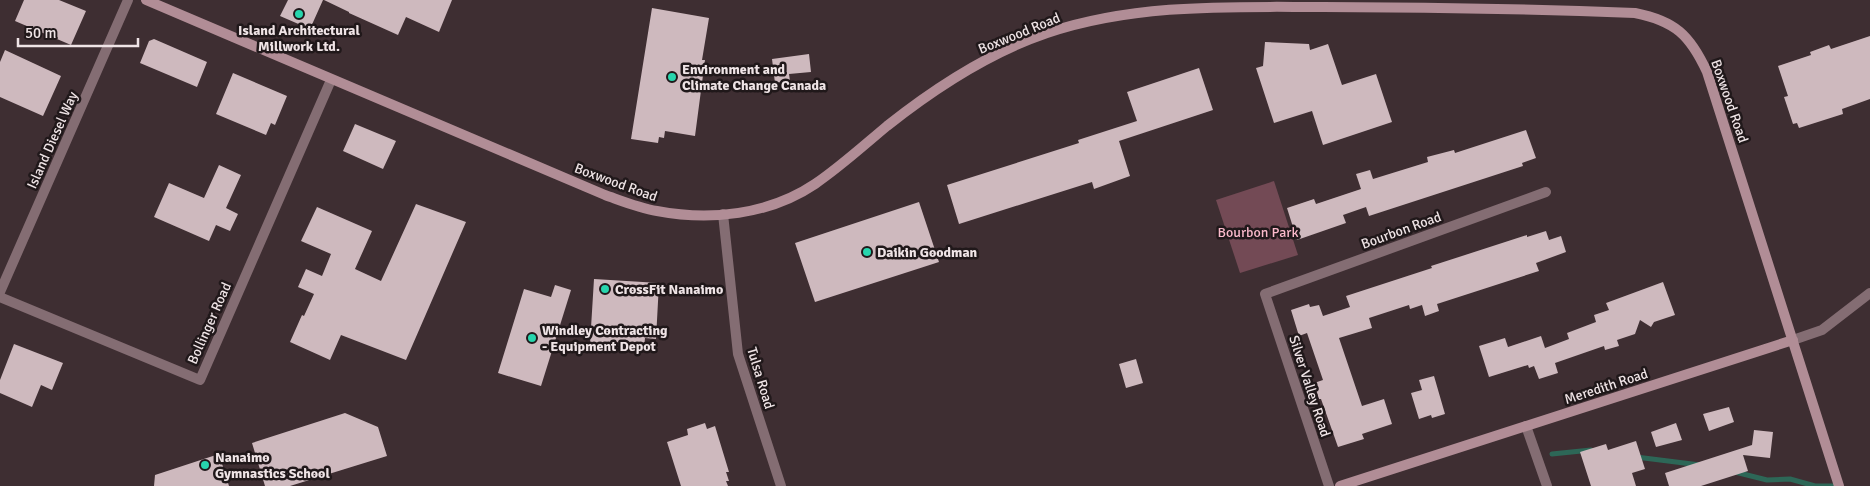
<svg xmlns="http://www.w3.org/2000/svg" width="1870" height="486" font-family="Signika,sans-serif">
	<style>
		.green { fill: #734a55 }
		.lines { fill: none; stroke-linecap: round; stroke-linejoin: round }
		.stream { stroke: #2d6757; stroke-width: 5 }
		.building { fill: #ceb9be }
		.street { stroke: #846d73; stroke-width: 10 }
		.secondary { stroke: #b18d96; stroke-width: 10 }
		.poi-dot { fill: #27d5ad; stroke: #20181a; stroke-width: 2 }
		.labels { text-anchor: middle; stroke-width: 5; stroke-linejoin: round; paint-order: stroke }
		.poi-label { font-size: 14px; font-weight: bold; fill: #efe4e6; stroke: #20181a; text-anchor: start }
		.street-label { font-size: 14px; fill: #efe4e6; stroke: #20181a }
		.park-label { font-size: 14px; fill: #fbbacb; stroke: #20181a }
	</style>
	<rect width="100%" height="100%" fill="#3e2e32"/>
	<path class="green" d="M1274,181l24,74 -58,18 -24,-73z"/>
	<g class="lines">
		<path class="stream" d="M1552,454l39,-4
			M1636,457l64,8
			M1735,472l32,8 23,-1 25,7h23"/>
	</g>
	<path class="building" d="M24,0h35l27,11 -15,34 -56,-24z
		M288,0h35l-13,29 -30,-13z
		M324,0h128l-13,32 -33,-15 -8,18 -49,-22v-1z
		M652,8l57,10 -7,42h3l-10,76 -30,-5 -1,7 -5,-1 -1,6 -27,-4z
		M1870,36v63l-28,10 1,5 -44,14 -2,-5 -4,1 -9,-27 4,-1 -10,-30 33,-11 -1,-3 19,-7 2,4z
		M154,39l53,23 -10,25 -57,-24 9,-22z
		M1265,42l44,2 1,6 18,-6 14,41 34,-11 16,48 -69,23 -11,-34 -38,12 -18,-55 7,-2z
		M5,50l56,26 -18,40 -43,-19v-35z
		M809,54l2,18 -22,2 1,7 -15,2 -3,-24z
		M1199,68l14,42 -94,31 11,35 -36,13 -2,-7 -133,42 -12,-39 132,-42 -1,-3 59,-19 -10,-29z
		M233,73l54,23 -12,29 -4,-2 -5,12 -50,-21z
		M355,124l41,17 -13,28 -40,-18z
		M1526,130l10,28 -14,5 1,3 -154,50 -3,-9 -23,8 3,8 -49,17 -10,-32 27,-9 2,5 45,-15 -5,-15 14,-4 3,9 55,-17 -1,-5 27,-7 1,3z
		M219,165l22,10 -15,33 12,6 -8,17 -14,-6 -7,16 -55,-24 15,-34 35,15z
		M919,202l20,60 -124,40 -20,-59z
		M416,204l50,18 -60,138 -65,-25 -11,25 -40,-18 12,-27 2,1 10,-22 -16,-7 8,-18 16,7 9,-22 -30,-13 16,-34 55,24 -17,38 26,12z
		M1546,231l3,9 12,-4 5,16 -30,11 3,8 -102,33 2,7 -14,5 -3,-11 -12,4 -1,-4 -40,13 3,10 -33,10 23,68 22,-7 8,25 -30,10 2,5 -26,8 -17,-48h-2l-5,-16 9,-3 -16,-47 -8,3 -8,-26 18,-6 1,3 9,-2 4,11 27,-9 -4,-11 86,-28 -1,-2 96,-31v2z
		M594,279l65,4 -3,56 -11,-1 -1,10 -54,-4z
		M1663,282l12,33 -21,7 -3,5 -11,-7 -5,14 -18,6 2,6 -14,4 -1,-4 -49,17 3,10 -19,6 -5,-13 -5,2 -1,-3 -39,12 -10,-31 26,-8 3,9 33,-11 4,12 24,-9 -2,-6 29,-11 -2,-7 15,-5 -3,-7z
		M555,285l16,5 -30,96 -43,-13 26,-84 27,8z
		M14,344l49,19 -11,27 -11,-5 -9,22 -32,-14v-13z
		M1136,359l7,24 -17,5 -7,-24z
		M1434,376l11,38 -13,4 -1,-3 -12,4 -8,-26 11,-3 -3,-10z
		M1729,407l5,15 -25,9 -6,-17z
		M345,413l33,14 9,29 -97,30h-25l-13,-43z
		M705,423l2,6 8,-3 14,46h-3l3,9h-3l2,5h-47l-14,-44 21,-7 -1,-6z
		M1676,423l6,17 -26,7 -5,-15z
		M1754,430l19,2 -3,26 -27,-3 5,16 -47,15h-32l-4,-13 87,-28z
		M1636,441l9,28 -13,4 4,13h-45l-11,-34 26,-8 2,6z
		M219,454l10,32h-75l1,-11z"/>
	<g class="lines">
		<path class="street" d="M723,214l15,140 43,132
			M0,292l128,-292
			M0,297l200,83 131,-300
			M1793,340l29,-10 48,-37
			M1526,426l21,60
			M1329,486l-64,-192 281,-102"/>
		<path class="secondary" d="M146,0l459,195c17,6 34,13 52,16 53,10 112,4 158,-27 25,-17 48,-38 72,-58 48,-38 101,-73 160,-93 89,-30 184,-26 276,-26 104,0 208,2 312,6 40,8 55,22 72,59l132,414
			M1340,486l453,-146"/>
	</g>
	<g class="poi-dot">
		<circle cx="299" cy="14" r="5"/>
		<circle cx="672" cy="77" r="5"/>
		<circle cx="867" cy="252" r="5"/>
		<circle cx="605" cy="289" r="5"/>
		<circle cx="532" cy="338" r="5"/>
		<circle cx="205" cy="465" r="5"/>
	</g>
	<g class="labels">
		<g class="poi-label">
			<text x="299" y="35" text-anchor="middle">Island Architectural<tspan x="299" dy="16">Millwork Ltd.</tspan></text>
			<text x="682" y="74">Environment and<tspan x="682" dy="16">Climate Change Canada</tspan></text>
			<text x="877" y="257">Daikin Goodman</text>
			<text x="615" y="294">CrossFit Nanaimo</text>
			<text x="542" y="335">Windley Contracting<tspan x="542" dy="16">- Equipment Depot</tspan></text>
			<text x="215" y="462">Nanaimo<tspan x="215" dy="16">Gymnastics School</tspan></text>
		</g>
		<g class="street-label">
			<text transform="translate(1019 33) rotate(-22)" y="5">Boxwood Road</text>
			<text transform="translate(1730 101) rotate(71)" y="5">Boxwood Road</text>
			<text transform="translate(52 140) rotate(-66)" y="5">Island Diesel Way</text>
			<text transform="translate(616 182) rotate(20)" y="5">Boxwood Road</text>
			<text transform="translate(1401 230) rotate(-20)" y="5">Bourbon Road</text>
			<text transform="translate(209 323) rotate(-66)" y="5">Bollinger Road</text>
			<text transform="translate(761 378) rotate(73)" y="5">Tulsa Road</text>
			<text transform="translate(1310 386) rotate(72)" y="5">Silver Valley Road</text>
			<text transform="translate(1606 386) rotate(-18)" y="5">Meredith Road</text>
		</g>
		<g class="park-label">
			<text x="1258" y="237">Bourbon Park</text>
		</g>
	</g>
	<path d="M18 38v8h120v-8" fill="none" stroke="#efe4e6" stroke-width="2.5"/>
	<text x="25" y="38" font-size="15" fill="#efe4e6" stroke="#20181a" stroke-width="4" paint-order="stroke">50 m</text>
</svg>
